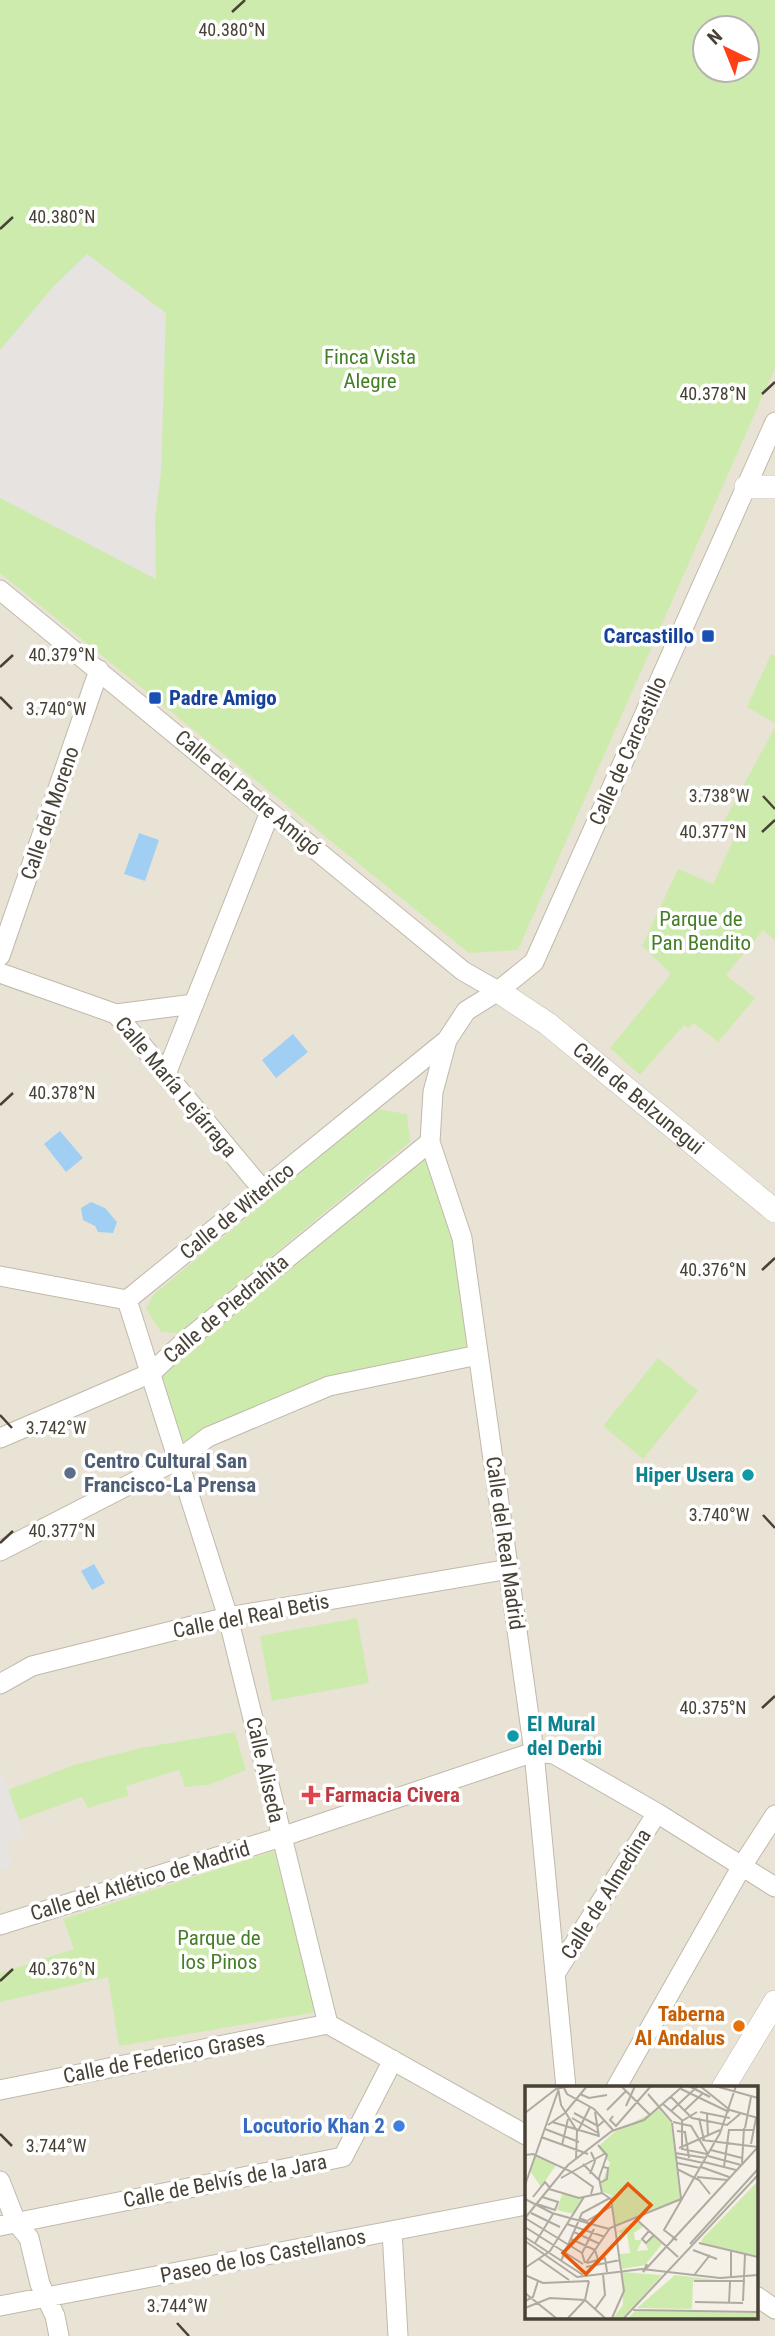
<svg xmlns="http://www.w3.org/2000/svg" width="775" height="2336" font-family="'Roboto Condensed',sans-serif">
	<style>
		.residential { fill: #e9e3d5; fill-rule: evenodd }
		.green { fill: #ceebae; fill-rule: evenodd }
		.parking { fill: #e6e3e0 }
		.water { fill: #a1cff4 }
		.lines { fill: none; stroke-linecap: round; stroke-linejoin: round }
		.minor-casing { stroke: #c1b9aa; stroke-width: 21 }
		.tertiary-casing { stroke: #c1b9aa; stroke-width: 24 }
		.minor { stroke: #fff; stroke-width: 19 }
		.tertiary { stroke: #fff; stroke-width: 23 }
		.ticks { fill: none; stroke: #484236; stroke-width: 2.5 }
		.transit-dot { fill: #1a4fb4; stroke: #fff; stroke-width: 2.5 }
		.service-dot { fill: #5c6f8a; stroke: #fff; stroke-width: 2.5 }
		.culture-dot { fill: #0f9aa8; stroke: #fff; stroke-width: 2.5 }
		.health-dot { fill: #e0444e; stroke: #fff; stroke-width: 2.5 }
		.food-dot { fill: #e8710a; stroke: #fff; stroke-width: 2.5 }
		.shop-dot { fill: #3f7fe0; stroke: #fff; stroke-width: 2.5 }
		.labels { text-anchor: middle; stroke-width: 7; stroke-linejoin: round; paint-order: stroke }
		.park-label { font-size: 21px; fill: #447e26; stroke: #fff }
		.transit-label { font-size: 21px; font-weight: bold; fill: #164399; stroke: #fff; text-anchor: end }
		.street-label { font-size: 21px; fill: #484236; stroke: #fff }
		.service-label { font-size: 21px; font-weight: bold; fill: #4e5e75; stroke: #fff; text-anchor: start }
		.culture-label { font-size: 21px; font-weight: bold; fill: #0d838f; stroke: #fff; text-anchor: end }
		.health-label { font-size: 21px; font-weight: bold; fill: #be3a42; stroke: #fff; text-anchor: start }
		.food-label { font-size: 21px; font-weight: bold; fill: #c56008; stroke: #fff; text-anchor: end }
		.shop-label { font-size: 21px; font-weight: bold; fill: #366cbe; stroke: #fff; text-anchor: end }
		.inset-road { fill: none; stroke: #b0aba1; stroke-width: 2 }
		.view { fill: #e8590c; fill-opacity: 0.15; stroke: #e8590c; stroke-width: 3.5 }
		.inset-edge { fill: none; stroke: #484236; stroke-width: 3.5 }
		.ticks-label { font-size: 18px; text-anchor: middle; fill: #484236; stroke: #fff; stroke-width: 7; stroke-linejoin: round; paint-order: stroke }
	</style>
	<rect width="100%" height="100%" fill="#f5f1e8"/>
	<path class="residential" d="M0,0h775v2336h-775zM705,28h42v42h-42zM526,2088h230v229h-230z"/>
	<path class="green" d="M0,0h775v368l-257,582 -49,3 -469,-380zM705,28h42v42h-42z
		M771,654l4,2v67l-28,-16z
		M775,727v213l-12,-10 -37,45 29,23 -37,44 -24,-19 -5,5 -5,-3 -44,50 -30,-27 61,-74 -29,-28 36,-77 35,15 24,-52 -15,-7z
		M377,1109l30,5 3,28 -232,191 -17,-1 -15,-23 7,-14z
		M430,1142l32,96 16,117 -151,28 -148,73 -28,-83z
		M658,1358l40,33 -55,68 -40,-33z
		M357,1618l12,65 -97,18 -12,-65z
		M235,1732l11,38 -37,15 -24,2 -6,-17 -53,16 2,10 -40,12 -6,-11 -63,23 -11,-30 69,-26 64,-16z
		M274,1851l42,161 -197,34 -11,-69 -108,25v-29l74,-24 -11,-30z"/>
	<path class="parking" d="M87,254l79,59 -5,159 -6,47 1,60 -156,-81v-148l53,-63z
		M0,1767l25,70 -18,7 6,22 -13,4z"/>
	<path class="water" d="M139,833l20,7 -14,41 -21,-7z
		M293,1034l15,18 -32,26 -14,-18z
		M60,1131l23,27 -17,14 -22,-28z
		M91,1202l14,6 12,14 -4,11 -15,-1 -3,-6 -12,-6 -2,-12z
		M94,1564l11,19 -13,7 -11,-19z"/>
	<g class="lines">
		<g class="minor-casing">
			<path id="minor" d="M0,590l463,381 35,20
				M0,956l99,-286
				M0,973l116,41 146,175
				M116,1014l78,-10
				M166,1074l104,-262
				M0,1276l127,24 320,-260
				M127,1300l101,317 100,407 198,111
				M0,1438l151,-65 33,-31 246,-200
				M0,1551l179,-92 29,-22 121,-51 149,-31
				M0,1684l32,-18 196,-49 281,-48
				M0,1925l281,-88 253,-85 20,2 103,59 118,74
				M555,1974l102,-161
				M566,2088l-32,-336 -72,-514 -32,-96 3,-50 14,-52 19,-29 32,-20 36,-29 241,-540
				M616,2088l126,-222 33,-51
				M0,2090l328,-66
				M0,2181l16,41 13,16 11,46 15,32 4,20
				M0,2226l343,-69 50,-97
				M392,2231l6,105
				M756,2296l19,13
				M0,2306l526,-101"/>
		</g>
		<g class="tertiary-casing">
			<g id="tertiary">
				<path d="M746,487h29"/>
				<path id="s1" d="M498,991l50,33 227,187"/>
				<path d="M723,2088l52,-86"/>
			</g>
		</g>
		<use href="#minor" class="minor"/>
		<use href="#tertiary" class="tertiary"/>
	</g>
	<path class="ticks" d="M232,12l13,-12M0,229l13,-12M762,394l13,-12M0,667l13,-12M0,697l12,12M763,796l12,13M762,832l13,-12M0,1105l13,-12M762,1270l13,-12M0,1415l12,13M763,1515l12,13M0,1543l13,-12M762,1708l13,-12M0,1981l13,-12M0,2134l12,12M177,2323l12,13"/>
	<g class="transit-dot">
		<rect x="701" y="629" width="14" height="14" rx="3.5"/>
		<rect x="148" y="691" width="14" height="14" rx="3.5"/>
	</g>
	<circle class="service-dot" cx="70" cy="1473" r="7"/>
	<g class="culture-dot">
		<circle cx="748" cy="1475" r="7"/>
		<circle cx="513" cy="1736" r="7"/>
	</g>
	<path class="health-dot" d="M307.5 1784.5h7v7h7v7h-7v7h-7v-7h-7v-7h7z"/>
	<circle class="food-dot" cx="739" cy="2026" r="7"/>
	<circle class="shop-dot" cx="399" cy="2126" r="7"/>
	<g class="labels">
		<g class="park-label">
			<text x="370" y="364">Finca Vista<tspan x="370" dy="24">Alegre</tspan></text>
			<text x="701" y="926">Parque de<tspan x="701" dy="24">Pan Bendito</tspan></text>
			<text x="219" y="1945">Parque de<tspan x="219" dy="24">los Pinos</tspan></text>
		</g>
		<g class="transit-label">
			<text x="694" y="643">Carcastillo</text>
			<text x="169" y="705" text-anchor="start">Padre Amigo</text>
		</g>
		<g class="street-label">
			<text transform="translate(628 751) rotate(-66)" y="7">Calle de Carcastillo</text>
			<text transform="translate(248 793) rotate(40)" y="7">Calle del Padre Amigó</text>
			<text transform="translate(50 813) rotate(-71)" y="7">Calle del Moreno</text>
			<text transform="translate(176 1087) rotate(50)" y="7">Calle María Lejárraga</text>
			<text dy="7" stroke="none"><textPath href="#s1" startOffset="177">Calle de Belzunegui</textPath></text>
			<text transform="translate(237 1211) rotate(-39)" y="7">Calle de Witerico</text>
			<text transform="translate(226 1309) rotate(-40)" y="7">Calle de Piedrahíta</text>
			<text transform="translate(505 1543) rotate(82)" y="7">Calle del Real Madrid</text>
			<text transform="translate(251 1616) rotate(-11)" y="7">Calle del Real Betis</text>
			<text transform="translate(265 1770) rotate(77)" y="7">Calle Aliseda</text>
			<text transform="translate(140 1881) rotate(-17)" y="7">Calle del Atlético de Madrid</text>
			<text transform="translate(606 1894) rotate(-58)" y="7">Calle de Almedina</text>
			<text transform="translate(164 2057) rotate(-11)" y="7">Calle de Federico Grases</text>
			<text transform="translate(225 2181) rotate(-11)" y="7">Calle de Belvís de la Jara</text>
			<text transform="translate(263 2256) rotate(-11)" y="7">Paseo de los Castellanos</text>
		</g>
		<g class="service-label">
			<text x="84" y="1468">Centro Cultural San<tspan x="84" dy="24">Francisco-La Prensa</tspan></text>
		</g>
		<g class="culture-label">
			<text x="734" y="1482">Hiper Usera</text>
			<text x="527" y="1731" text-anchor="start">El Mural<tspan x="527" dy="24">del Derbi</tspan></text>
		</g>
		<g class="health-label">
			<text x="325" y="1802">Farmacia Civera</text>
		</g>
		<g class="food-label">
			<text x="725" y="2021">Taberna<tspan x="725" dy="24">Al Andalus</tspan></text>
		</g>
		<g class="shop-label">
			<text x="385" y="2133">Locutorio Khan 2</text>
		</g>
	</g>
	<g transform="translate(525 2086)">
		<rect width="233" height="233" fill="#f5f1e8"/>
		<path d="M134,23l12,14 9,76 -65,26 -4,-30 -8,-3 -2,-8 9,-21 -12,-16 15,-14zM9,70l22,9 -15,22 -11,-16zM233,95v75l-57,-13 1,-4zM37,108l21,4 -9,16 -17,-4zM111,135l8,5 -10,7 1,7h7l-5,11 11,-1 -2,-6 8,-8 8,8 -17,21 -23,4 -2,-15 10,-1 -2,-13 -1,-6 -10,-2zM97,186l40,3 -39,43h-10l10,-13zM150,189l43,5 -25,1 -1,28 -55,-1zM110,225l123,2v5h-130z" fill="#ceebae"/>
		<path class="inset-road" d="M38,0l4,8 27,15 19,21M96,0l29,29M164,0l21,11M175,0l30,24 28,8M190,0l43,12M62,1l35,-1M33,2l3,17 16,26 -1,28M156,3l48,23M55,8l9,4 18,-3M123,8l24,28M146,11l21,21 35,7 13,-11M138,18l20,17M101,20l9,-20M82,24l19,-19M146,25l27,-25M159,25l18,-17M70,26l4,25M172,26l-15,9v28l25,5M175,26l30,6M0,27l31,-24 13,-3M49,27l24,13 7,-6M182,28l1,22M88,30l-3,4 6,6 35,-40M47,32l26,15M174,32l5,22M27,36l47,14M148,36l18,4 17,28M23,39l17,-12 22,-27M220,42l6,-31M20,43l34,13M203,44h26M53,45l12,-24M152,45l8,1 4,26M16,51l47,17M177,54l56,7M226,58l5,-26M37,59l6,-26M73,59l9,10 -8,23 3,15M154,62l41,-18M186,64l31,8M150,67l31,5M0,69l8,-1 39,18 21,15 -2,7M183,70l33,9M151,71l27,6M179,76l32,8M152,77l23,5M217,77l2,-35M58,78l16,16M176,81l28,10M199,81l5,-37M152,83l22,11 11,14M65,88l5,-13 -4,-9M172,91l30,3M36,92l45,-25M75,97l7,-4 1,-11 -5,-1M0,99l33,-94M24,103l30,9 23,-5M77,107l9,6 13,92 -12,27M8,111l12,-15 5,6M0,113l27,14 57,16M12,118l18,6 3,-8 -16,-5M6,127l29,14M0,132l57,35M0,132l43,-53 44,-34 32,-11 39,-34M54,132l8,3 25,-15M111,133l42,38M42,138l38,13M0,141l58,37M124,145l-7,8 4,4 8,-8M49,146l26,12M0,151l58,38M147,152l5,2 -13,-10 56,-97 16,-47M46,153l24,11 4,13M0,155l52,36 65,-8 78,9 38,-3M10,157l18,-29M174,157l59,14M165,158l68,-75M168,164l24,9M14,173l30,21M36,175l21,-48 28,-15M60,177l-3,-10 12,-24M61,177l24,-35 71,-29 -9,-76M62,177l18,-5 2,14M122,178l-4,8 115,-125M61,181l34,-7M0,182l25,-17 34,-54M170,188l15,-19M0,189l18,8 46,-2M206,191v-26M169,195h51M0,207l31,25M60,214l20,18M0,215l8,-4 5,-16M218,215l2,-47M170,216l48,1M204,217l1,-21M0,222l25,-10 35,2M70,223l10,-14 -2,-21M108,224l125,2M43,232l17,-18 4,-19M99,232l134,-143"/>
		<path class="view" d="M103,98l23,21 -65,69 -23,-21z"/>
		<rect width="233" height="233" class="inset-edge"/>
	</g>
	<g class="ticks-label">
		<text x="232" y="36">40.380°N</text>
		<text x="62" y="223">40.380°N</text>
		<text x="713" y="400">40.378°N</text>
		<text x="62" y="661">40.379°N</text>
		<text x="56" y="715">3.740°W</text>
		<text x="719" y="802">3.738°W</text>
		<text x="713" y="838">40.377°N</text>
		<text x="62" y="1099">40.378°N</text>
		<text x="713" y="1276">40.376°N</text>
		<text x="56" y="1434">3.742°W</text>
		<text x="719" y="1521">3.740°W</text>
		<text x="62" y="1537">40.377°N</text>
		<text x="713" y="1714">40.375°N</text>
		<text x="62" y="1975">40.376°N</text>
		<text x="56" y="2152">3.744°W</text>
		<text x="177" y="2312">3.744°W</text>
	</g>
	<g transform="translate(726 49) rotate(317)"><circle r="33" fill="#ffffff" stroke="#b6b3af" stroke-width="2"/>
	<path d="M0-5L12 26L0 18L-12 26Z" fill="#ff4014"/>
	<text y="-10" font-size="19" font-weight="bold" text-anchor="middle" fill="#484236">N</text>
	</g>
</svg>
